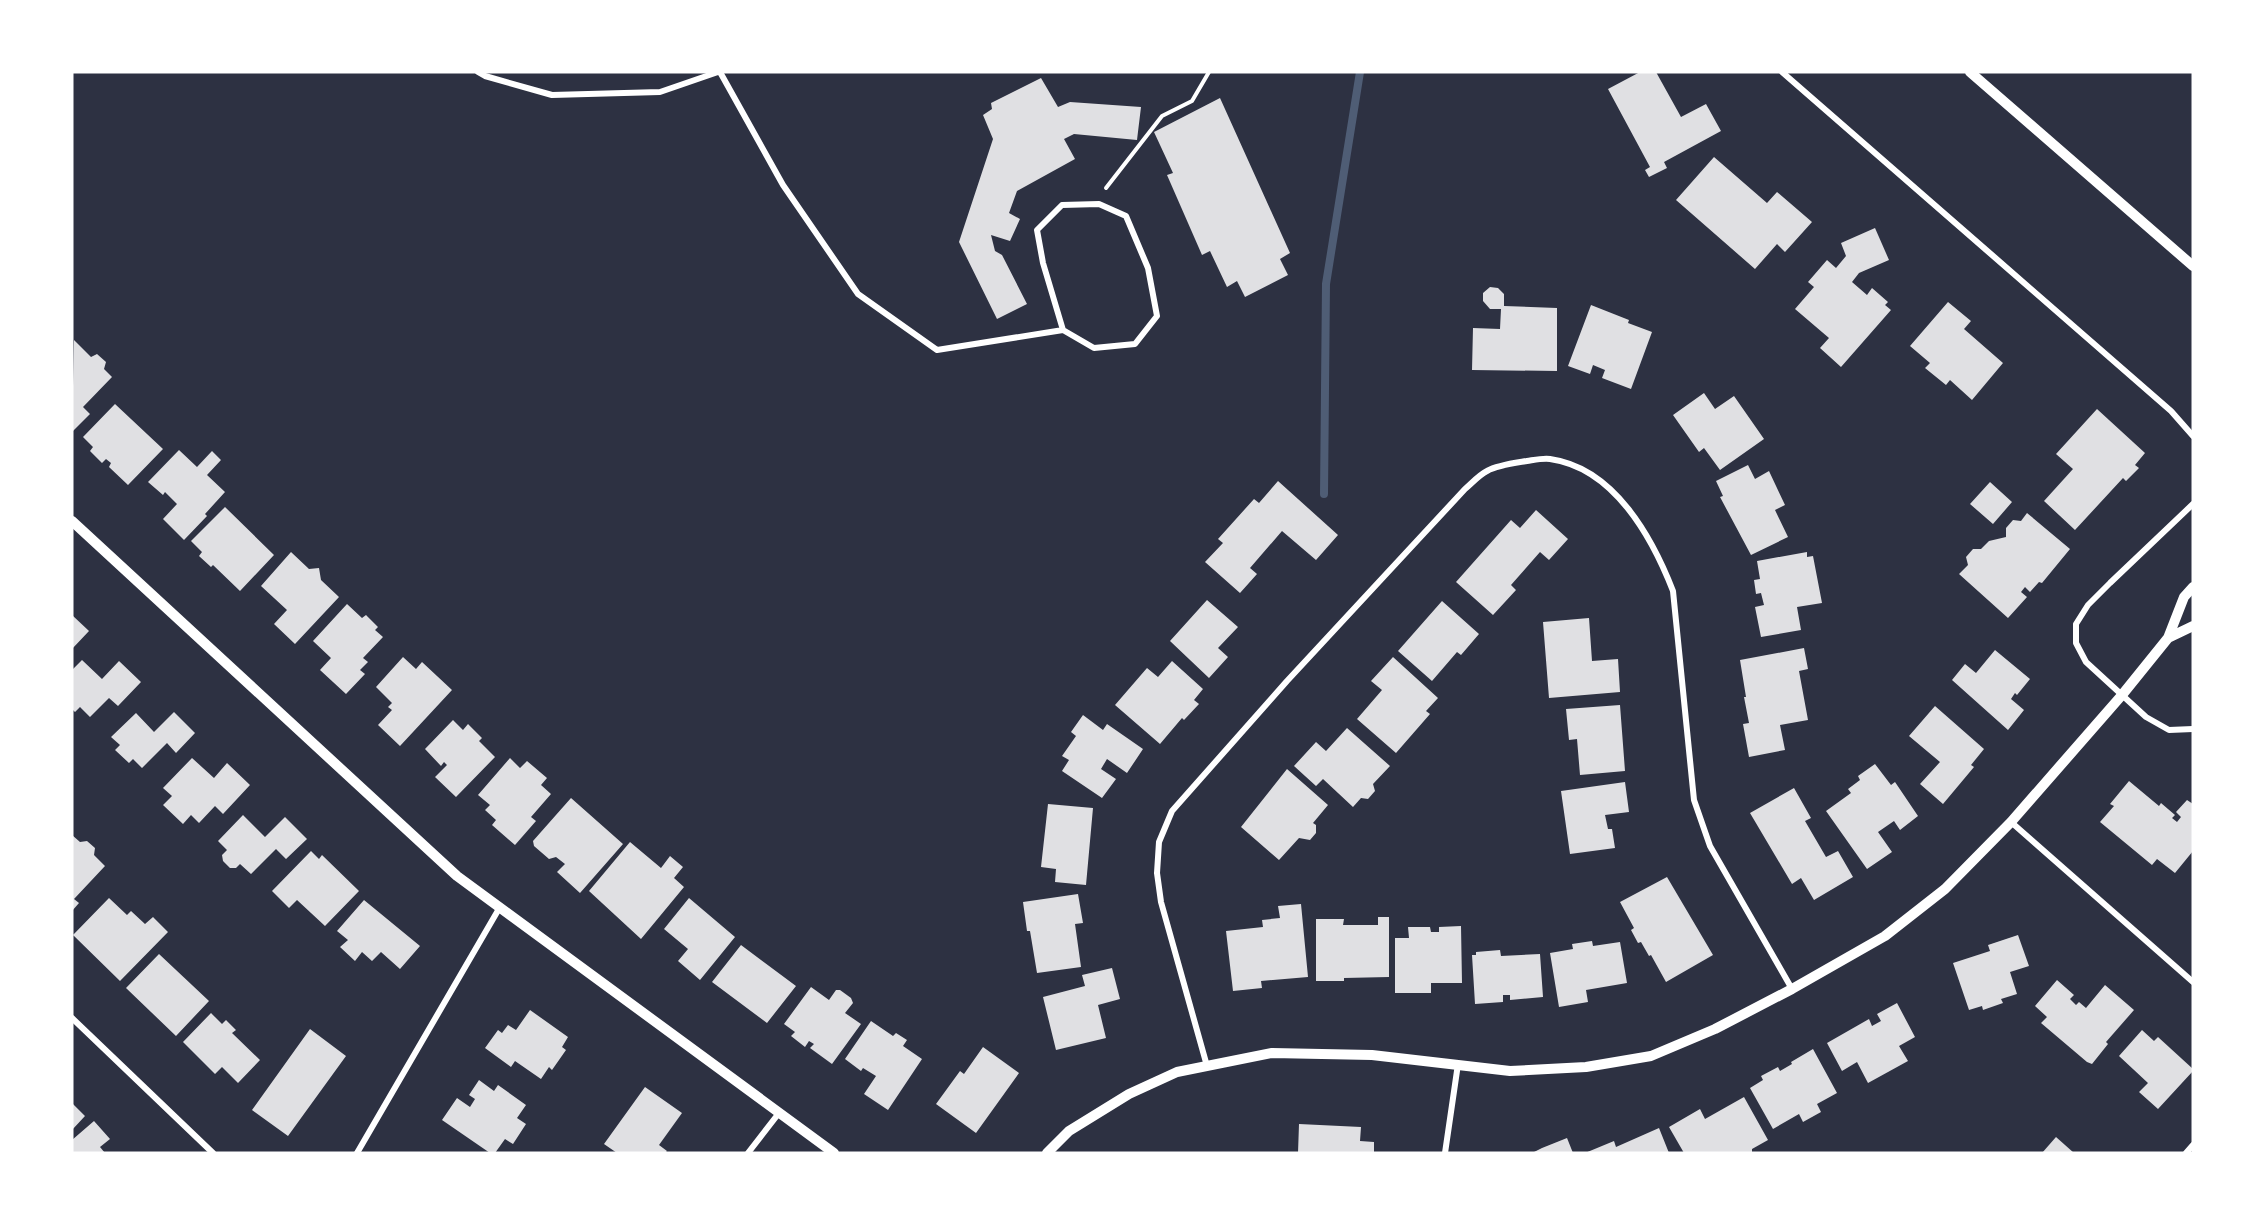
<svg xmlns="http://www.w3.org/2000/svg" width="2265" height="1225" font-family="'Open Sans',sans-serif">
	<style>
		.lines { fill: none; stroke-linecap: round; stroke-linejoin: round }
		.stream { stroke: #4f5d75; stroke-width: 8 }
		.building { fill: #e0e0e3 }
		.path { stroke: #fff; stroke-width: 4 }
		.minor { stroke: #fff; stroke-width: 6 }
		.tertiary { stroke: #fff; stroke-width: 10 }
	</style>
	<rect width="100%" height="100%" fill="#2d3142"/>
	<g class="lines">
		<path class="stream" d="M1324,494l2,-210 34,-212"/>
	</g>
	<path class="building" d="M1640,72h16l25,45 25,-13 15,27 -57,31 3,6 -18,9 -4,-7 5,-3 -42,-78z
		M1041,78l17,29 12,-5 71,5 -4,33 -63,-6 -10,5 11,20 -58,32 -8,22 11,6 -10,22 -19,-6 4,16 7,4 25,49 -30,15 -38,-77 34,-103 -10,-24 9,-6 -1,-6z
		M1220,98l70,155 -10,6 8,16 -43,22 -8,-16 -10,6 -17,-36 -8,4 -35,-80 6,-2 -19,-41z
		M1714,157l53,46 10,-11 35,30 -27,30 -8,-8 -22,25 -79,-69z
		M1875,228l14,32 -30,13 -7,9 15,13 5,-7 16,14 -3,3 6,5 -50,57 -21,-19 9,-10 -34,-29 19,-22 -6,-5 19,-22 9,8 10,-12 -5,-13z
		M1490,287l8,1 6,6v12l53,2v63l-85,-1 1,-42 27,1 1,-20h-11l-7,-8v-8z
		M1948,302l23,19 -7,8 39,34 -31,37 -22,-20 -4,5 -21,-17 5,-5 -20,-17z
		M1591,305l38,15 -1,3 24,9 -21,57 -29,-11 3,-8 -12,-5 -3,9 -22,-8z
		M74,340l17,17 6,-3 9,8 -2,7 8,8 -29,30 7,7 -18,18z
		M1704,393l11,16 19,-13 30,43 -44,31 -16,-22 -5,4 -26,-37z
		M115,404l48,45 -35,36 -19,-18 2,-4 -5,-4 -4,4 -12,-12 3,-4 -10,-10z
		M2097,409l48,44 -10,12 4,3 -13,13 -3,-3 -48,52 -31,-29 29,-32 -17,-15z
		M179,450l18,17 15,-16 9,9 -14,15 18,17 -20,22 2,2 -23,24 -21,-21 14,-15 -12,-12 -2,3 -15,-13z
		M1748,465l7,14 14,-8 16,34 -10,5 13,27 -37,18 -31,-58 3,-1 -7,-15z
		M1278,481l60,54 -22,25 -34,-29 -32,37 7,6 -17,19 -35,-31 18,-19 -5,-4 36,-40 5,4z
		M1990,482l22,20 -19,22 -23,-20z
		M225,507l49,48 -34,36 -27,-26 -2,2 -12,-11 3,-4 -11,-11z
		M1536,510l32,29 -19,21 -9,-8 -29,33 5,5 -23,25 -37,-33 55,-62 9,8z
		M2027,513l43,36 -28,34 -3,-1 -9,10 -5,-5 -4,5 6,5 -19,21 -49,-44 9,-9 -2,-8 7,-8h8l8,-8 17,-4v-9l7,-8 8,1z
		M291,552l18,17 10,-1 2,12 18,17 -44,47 -21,-20 13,-14 -26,-24z
		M1807,552v5l6,-1 9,47 -25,4 4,23 -40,7 -6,-30 9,-2 -3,-12 -5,1 -2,-14 6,-1 -3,-18z
		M1207,600l31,27 -20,21 10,9 -19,21 -39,-37z
		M1442,601l37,33 -18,21 -4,-3 -25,29 -34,-30z
		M347,604l15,14 4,-3 12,12 -3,3 8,7 -20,21 5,4 -8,8 5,4 -19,20 -26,-24 11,-12 -18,-17z
		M72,615l17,16 -17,18z
		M1589,618l3,43 26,-2 2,33 -71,6 -6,-76z
		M1804,648l4,21 -9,2 9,49 -28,5 5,25 -36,7 -6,-33 6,-1 -5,-26h2l-6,-37z
		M1995,650l35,29 -13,16 -2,-2 -4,6 13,11 -16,20 -56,-50 13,-16 11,9z
		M403,657l13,12 6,-7 30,28 -52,56 -22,-21 14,-15 -4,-3 4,-4 -16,-16z
		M1393,657l45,41 -12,13 4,3 -34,39 -39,-34 25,-29 -11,-9z
		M82,660l20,19 17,-18 22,21 -23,24 -9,-8 -19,19 -10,-10 -5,5 -3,-3v-39z
		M1172,661l31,28 -9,11 5,4 -15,16 -2,-2 -22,26 -45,-39 32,-37 11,9z
		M1620,705l5,66 -45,4 -3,-36 -8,1 -3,-31z
		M1935,706l49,43 -13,16 3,2 -31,37 -23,-20 20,-22 -31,-26z
		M174,712l21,21 -19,20 -9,-10 -25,25 -9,-9 -4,4 -14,-13 5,-5 -9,-8 25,-24 18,19z
		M1083,715l20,15 4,-6 36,25 -16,24 -20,-14 -6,10 15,10 -14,19 -40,-27 7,-11 -7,-4 14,-20 -5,-4z
		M453,720l10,10 5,-6 14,14 -3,3 16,16 -39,40 -21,-20 12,-12 -3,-3 -3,4 -16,-17z
		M1347,728l43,38 -17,18 2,7 -7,8 -7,-1 -8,9 -30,-28 -7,7 -22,-20 22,-24 10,9z
		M192,758l22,20 13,-15 23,22 -27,29 -8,-8 -16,17 -8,-8 -8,9 -20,-19 9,-9 -9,-8z
		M510,758l10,10 7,-7 20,17 -6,7 10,9 -20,23 5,4 -21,24 -23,-20 4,-5 -11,-10 5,-5 -12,-10z
		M1875,764l16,21 4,-3 23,34 -18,14 -6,-9 -16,11 14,20 -25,17 -41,-58 25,-18 -3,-4 12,-9 -2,-4z
		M1287,769l41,36 -15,18 3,2v8l-6,7 -11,-2 -20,22 -38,-33z
		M2129,781l30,25 2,-3 14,12 -3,3 5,4 4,-5 -5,-5 11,-12 6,4v47l-18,22 -18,-14 -5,6 -52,-43 14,-16 -4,-2z
		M1625,782l4,30 -24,3 3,14h4l3,19 -45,6 -9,-63z
		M1794,788l17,30 -6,3 21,36 12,-6 15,26 -39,23 -13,-22 -9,6 -42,-71z
		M571,798l52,46 -43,49 -23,-21 8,-8 -9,-7 -7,2 -15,-13 -1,-5z
		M1048,804l45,4 -7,77 -31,-3 1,-13 -15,-2z
		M243,815l22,22 20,-20 22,22 -21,20 -10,-10 -25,25 -11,-10 -4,4h-6l-7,-7 -1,-6 5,-5 -9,-9z
		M72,835l8,7 7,-1 8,7 -1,7 11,11 -31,33 5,4 -7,8z
		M630,842l31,26 9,-12 13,11 -9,11 10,9 -43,52 -52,-48z
		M311,851l8,8 3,-4 37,36 -34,35 -28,-26 -8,8 -17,-17z
		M1667,877l46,78 -47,27 -15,-27 -2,1 -8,-14 -3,1 -7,-13 3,-2 -14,-26z
		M1078,894l5,29 -8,1 6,43 -44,6 -7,-42h-3l-4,-29z
		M109,898l18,17 4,-4 14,13 8,-7 15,15 -48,49 -47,-46z
		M689,898l46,39 -35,43 -22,-19 10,-12 -24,-20z
		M364,900l56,46 -20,23 -19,-17 -9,9 -10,-9 -7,9 -15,-14 8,-7 -11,-9z
		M1301,904l7,73 -47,4 1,7 -29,3 -7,-60 37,-4 -1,-7 18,-2 -2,-12z
		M1378,917h11v60l-45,1v3h-28v-62h28l-1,6h35z
		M1461,926l1,57h-31v10h-36v-55h14l-1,-11h22l1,5h8v-5z
		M2018,935l11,31 -19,6 7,22 -16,5 2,4 -20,7 -1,-4 -13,4 -16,-47 37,-12 -2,-6z
		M1592,941l1,5 27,-4 7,41 -41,7 2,12 -29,5 -9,-54 23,-4 -1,-5z
		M741,945l55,41 -29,37 -55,-41z
		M1500,950l1,6 39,-2 3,43 -33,3v-5h-7v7l-28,2 -3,-49h4v-3z
		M159,954l50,47 -33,35 -50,-48z
		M1112,968l8,31 -22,6 8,33 -50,12 -13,-53 42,-11 -3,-11z
		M2057,980l17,15 -4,4 6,6 3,-3 7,6 19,-23 29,25 -28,32 2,2 -16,20 -5,-2 -46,-39 6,-6 -12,-11z
		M811,987l18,13 7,-10h4l11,8 2,5 -8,10 16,11 -29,40 -22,-16 4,-4 -5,-3 -4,6 -14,-11 4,-4 -11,-8z
		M1897,1003l18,34 -16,9 9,15 -40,22 -11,-21 -15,9 -15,-28 42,-24 3,7 9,-5 -4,-7z
		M530,1010l38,27 -6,10 4,3 -14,20 -3,-3 -8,12 -26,-18 -4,6 -26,-19 13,-18 4,3 6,-8 8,5z
		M211,1013l11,11 4,-4 10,10 -4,3 28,27 -22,23 -16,-16 -7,7 -32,-32z
		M871,1021l22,15 3,-3 11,7 -4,6 19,13 -34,51 -24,-16 12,-18 -13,-8 -2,3 -16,-12z
		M310,1029l36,27 -58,80 -36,-26z
		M2142,1030l12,11 4,-4 35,32v2l-35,38 -19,-17 9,-9 -29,-27z
		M983,1047l36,26 -43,60 -40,-29 24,-33 4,3z
		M1813,1049l24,44 -20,11 4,8 -18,10 -4,-8 -26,15 -23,-41 13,-8 -2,-4 17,-9 2,4 12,-7 -1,-2z
		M479,1080l15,11 4,-6 28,20 -9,13 9,6 -13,20 -8,-5 -10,14h-5l-48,-33 15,-22 13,9 5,-8 -6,-4z
		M645,1087l37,26 -23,32 8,6 -2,2h-48l-13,-9z
		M1744,1097l24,43 -16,9v4h-68l-15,-26 31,-18 5,10z
		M72,1103l13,13 -13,14z
		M94,1121l16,18 -10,8 5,6h-33v-13z
		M1299,1124l62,3 -1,14 14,1v11h-76z
		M1659,1128l10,25h-84l29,-12 2,6z
		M2056,1137l18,16h-32z
		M1567,1138l6,15h-41l10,-5z"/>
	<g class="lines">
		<path class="path" d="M1106,188l56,-72 30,-15 17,-29"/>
		<path class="minor" d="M478,72l7,4 67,19 108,-3 58,-20
			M720,72l63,113 75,109 79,56 126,-20 31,18 41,-4 22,-28 -9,-48 -22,-52 -27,-12 -37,1 -25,25 6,33 20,67
			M1782,72l389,339 22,25
			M2193,504l-83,79 -22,22 -12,19v19l10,19 60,55 23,13 24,-1
			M2011,822l182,160
			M72,1018l141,135
			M1207,1066l-46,-164 -4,-29 2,-31 13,-31 115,-130 178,-192c7,-6 14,-14 22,-18 11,-6 28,-8 40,-10 7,-1 16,-3 23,-2 64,9 102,78 123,132l21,209 16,46 82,143
			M357,1153l143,-246
			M748,1153l31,-40
			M1445,1153l13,-89
			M2186,1153l7,-8"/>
		<path class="tertiary" d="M1970,72l223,194
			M72,521l385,355 377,277
			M2168,638l25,-12
			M1047,1153l22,-22 60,-37 48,-22 95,-19 100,2 138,16 76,-4 65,-11 64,-27 77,-40 93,-53 60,-47 66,-67 111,-127 46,-57 16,-41 9,-10"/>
	</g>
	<rect width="2265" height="1225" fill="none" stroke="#ffffff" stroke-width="147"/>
</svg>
